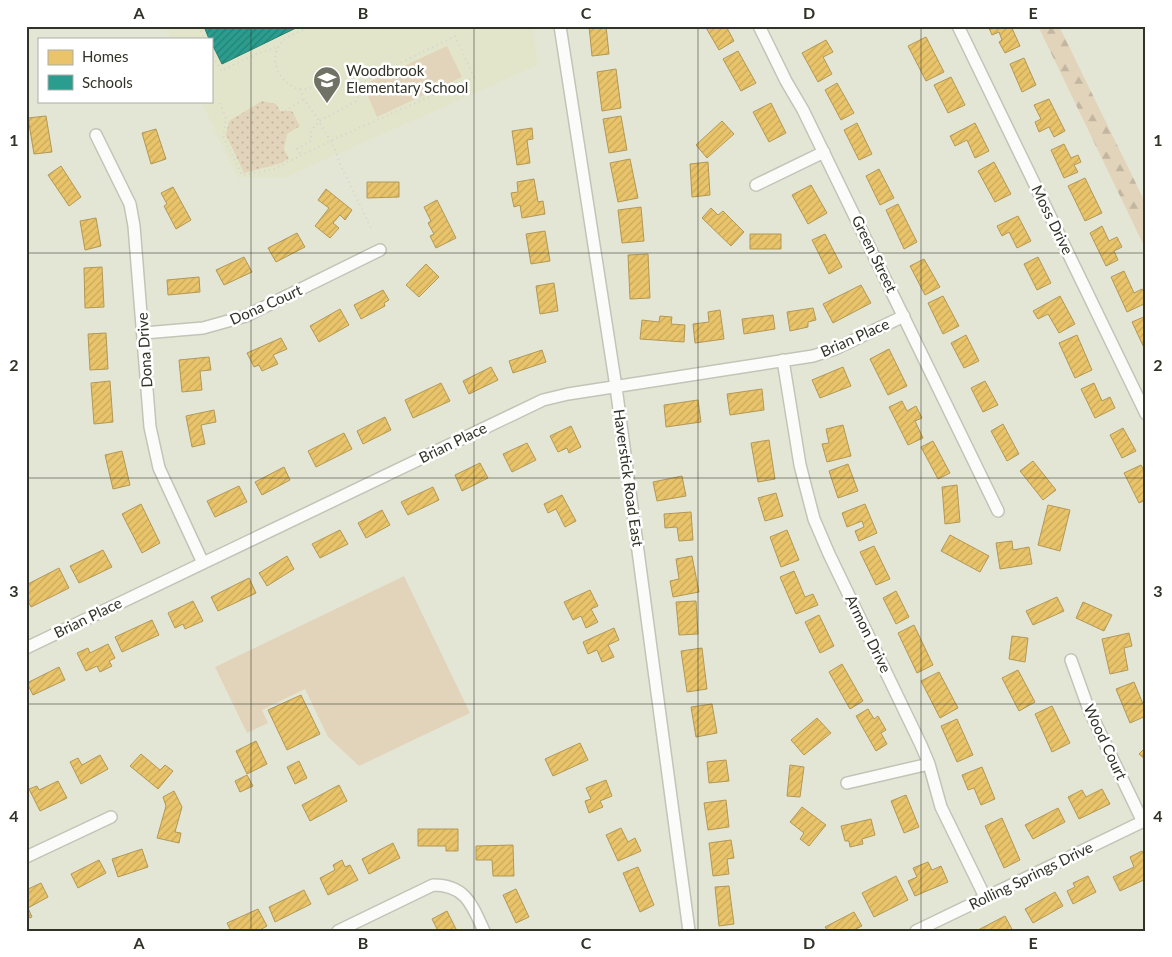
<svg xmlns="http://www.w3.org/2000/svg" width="1172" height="957" font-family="Lato,sans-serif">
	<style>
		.built { fill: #e2e5c9 }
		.grass { fill: #e2d4bb }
		.forest { fill: url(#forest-firs) }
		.park { fill: url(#park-dots) }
		.homes { fill: url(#homes-hatch); stroke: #b29856 }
		.schools { fill: url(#schools-hatch); stroke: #2c7d70 }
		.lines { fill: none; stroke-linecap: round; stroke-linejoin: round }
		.minor-casing { stroke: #c2c4b7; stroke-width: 14 }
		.path { stroke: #d3d3cf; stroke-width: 2; stroke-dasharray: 1 4; stroke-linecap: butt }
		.minor { stroke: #fbfbf9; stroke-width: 11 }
		.grid { fill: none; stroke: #323328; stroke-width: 1; stroke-opacity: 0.55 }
		.labels { text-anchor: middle; stroke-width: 5; stroke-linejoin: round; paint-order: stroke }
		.poi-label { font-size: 15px; fill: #323328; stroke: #fff; text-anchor: start }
		.street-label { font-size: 15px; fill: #323328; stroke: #fff }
		.neatline { fill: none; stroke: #323328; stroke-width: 2 }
		.grid-label { font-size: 16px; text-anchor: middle; font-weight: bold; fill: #323328 }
	</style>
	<defs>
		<pattern id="forest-firs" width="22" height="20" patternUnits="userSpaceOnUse" patternTransform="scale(1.25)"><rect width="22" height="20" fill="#e2d4bb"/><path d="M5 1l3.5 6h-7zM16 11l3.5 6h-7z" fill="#c2b6a1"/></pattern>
		<pattern id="park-dots" width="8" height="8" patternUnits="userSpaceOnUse" patternTransform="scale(1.25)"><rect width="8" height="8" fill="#e2d4bb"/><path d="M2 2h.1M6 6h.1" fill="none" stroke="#c2b6a1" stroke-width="1.8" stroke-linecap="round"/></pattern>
		<pattern id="homes-hatch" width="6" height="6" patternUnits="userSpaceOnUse" patternTransform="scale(1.25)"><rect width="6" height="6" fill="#e9c46a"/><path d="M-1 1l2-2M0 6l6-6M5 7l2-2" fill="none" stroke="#c8a95c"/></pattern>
		<pattern id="schools-hatch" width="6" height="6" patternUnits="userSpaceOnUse" patternTransform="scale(1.25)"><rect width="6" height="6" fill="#2a9d8f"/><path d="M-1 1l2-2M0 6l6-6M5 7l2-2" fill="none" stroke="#258175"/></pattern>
	</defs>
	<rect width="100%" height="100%" fill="#e4e6d5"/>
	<path class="built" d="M165,26h368l5,39 -252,112 -48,1 -37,-77h10v-62h-40z"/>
	<path class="grass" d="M447,46l15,31 -85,40 -14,-32z
		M404,576l66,137 -111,53 -31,-29 -23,-48 -43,21 6,13 -21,10 -32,-66z"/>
	<path class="forest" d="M1038,26h21l87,178v46z"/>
	<path class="park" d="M262,101l14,3 4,7h12l8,15 -13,8 -3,15 5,10 -11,5 -34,9 -18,-38 3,-14z"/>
	<path class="homes" d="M589,26h17l3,28 -17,2z
		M705,26h21l8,15 -15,9z
		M988,26h23l9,20 -15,7 -6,-11 3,-2 -3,-8 -7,3z
		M926,37l18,35 -18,9 -18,-35z
		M826,40l7,12 -10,5 9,17 -14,8 -16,-29z
		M738,51l18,32 -15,8 -18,-32z
		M1024,58l12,27 -14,7 -12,-28z
		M616,69l5,39 -19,3 -5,-39z
		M951,77l14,28 -17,8 -14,-28z
		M837,83l17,30 -13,7 -16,-30z
		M1049,99l16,32 -11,6 -5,-10 -10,5 -4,-10 6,-3 -7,-14z
		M771,103l15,30 -17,9 -16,-30z
		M46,116l6,36 -18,2 -6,-36z
		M621,116l6,34 -18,3 -6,-34z
		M722,121l12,13 -27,24 -11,-13z
		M857,123l15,31 -13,6 -15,-30z
		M975,123l14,28 -14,7 -8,-18 -12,6 -5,-10z
		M532,128l1,11 -6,1 3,23 -13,2 -5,-34z
		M156,129l10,30 -15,5 -9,-31z
		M1064,144l7,14 7,-3 3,7 -7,3 4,7 -14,6 -13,-28z
		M630,159l8,39 -20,4 -8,-39z
		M708,162l2,33 -18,2 -2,-33z
		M994,162l17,32 -16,8 -17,-31z
		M61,166l20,31 -12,9 -21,-31z
		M879,169l15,29 -14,7 -14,-29z
		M1085,178l17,35 -17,8 -17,-35z
		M534,179l4,23 5,-1 2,13 -23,4 -2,-13 -6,2 -3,-14 7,-1 -1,-10z
		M367,182h32v15l-32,1z
		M811,185l16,28 -19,11 -16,-29z
		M173,187l18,33 -15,9 -12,-23 3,-2 -6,-11z
		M326,189l26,21 -7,10 -5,-5 -7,8 6,5 -9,10 -15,-12 14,-18 -11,-8z
		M437,200l19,38 -20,10 -6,-12 4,-2 -6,-11 3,-2 -7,-14z
		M898,204l19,38 -13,7 -18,-39z
		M641,207l3,34 -22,2 -4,-33z
		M711,208l7,7 5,-4 21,21 -13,14 -29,-28z
		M1018,216l13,25 -14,7 -8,-16 -7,4 -5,-10z
		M96,218l5,28 -16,4 -5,-29z
		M1102,226l7,15 8,-4 5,10 -8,4 4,9 -12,6 -16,-33z
		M545,231l5,30 -19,3 -5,-30z
		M297,233l8,14 -29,15 -8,-14z
		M750,234h31v15h-31z
		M825,234l17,33 -13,7 -17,-34z
		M648,254l2,44 -20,1 -2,-44z
		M244,257l8,15 -28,13 -8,-15z
		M1038,257l13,26 -14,7 -13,-26z
		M924,259l16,28 -15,8 -15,-29z
		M426,264l13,13 -20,20 -13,-12z
		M102,267l2,40 -19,1 -1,-40z
		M1124,271l10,22 8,-4 4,7v7l-19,9 -16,-35z
		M199,277l1,15 -32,3 -1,-15z
		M554,283l4,28 -18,3 -4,-28z
		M861,285l10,18 -38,20 -10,-19z
		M383,290l6,10 -5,3 1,3 -24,13 -7,-14z
		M943,296l16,30 -16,8 -15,-31z
		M1060,296l15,28 -16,9 -11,-19 -10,5 -5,-8z
		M813,308l3,12 -8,2v5l-18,4 -3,-19z
		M340,309l9,16 -30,17 -9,-16z
		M720,310l4,29 -29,4 -2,-19 16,-2 -1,-10z
		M773,315l2,14 -31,5 -2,-15z
		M660,316l12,1 -1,7 14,1 -1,17 -44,-3 2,-19 17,2z
		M1146,316v36l-14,-30z
		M106,333l2,36 -18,1 -2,-36z
		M966,335l13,26 -15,7 -13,-25z
		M1077,335l15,35 -17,8 -16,-35z
		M281,338l6,11 -14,6 5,9 -16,7 -3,-6 -5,2 -7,-14z
		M889,349l18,37 -19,9 -18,-36z
		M542,350l4,12 -33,11 -4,-12z
		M209,357l2,13 -11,1 2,19 -20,2 -3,-32z
		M491,367l7,13 -29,14 -6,-13z
		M843,367l8,19 -31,12 -8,-18z
		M110,381l3,41 -19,2 -3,-41z
		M985,381l13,24 -15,7 -12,-24z
		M441,383l9,18 -37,17 -8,-18z
		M1094,383l8,18 8,-4 5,11 -20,10 -14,-29z
		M762,389l2,21 -34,5 -3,-21z
		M698,400l3,22 -35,5 -2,-22z
		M902,401l5,10 9,-5 6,12 -7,3 8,17 -15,7 -19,-38z
		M214,410l2,12 -15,3 4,19 -13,3 -6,-31z
		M385,417l6,13 -28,14 -6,-13z
		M1003,424l16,30 -12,7 -16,-30z
		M843,425l8,31 -24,6 -5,-18 7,-1 -3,-14z
		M571,426l10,21 -12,6 -2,-5 -9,4 -8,-16z
		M1123,428l13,23 -14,7 -12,-23z
		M344,433l8,16 -36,18 -8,-16z
		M769,440l6,39 -17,3 -7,-39z
		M933,441l17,32 -12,6 -17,-32z
		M527,443l9,17 -24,12 -9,-18z
		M122,451l8,34 -17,4 -8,-34z
		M1033,461l23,29 -13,10 -23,-29z
		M480,463l8,15 -26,13 -7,-16z
		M848,464l10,27 -20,7 -9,-27z
		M1141,465l5,9v26l-7,3 -15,-30z
		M284,467l6,13 -28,15 -7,-13z
		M682,476l4,20 -29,5 -4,-19z
		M957,485l3,37 -15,2 -3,-37z
		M239,486l8,16 -32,15 -8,-16z
		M433,487l6,13 -31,15 -7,-13z
		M776,493l7,23 -18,5 -7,-23z
		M562,495l14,26 -11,6 -9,-18 -8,4 -4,-9z
		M141,504l19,39 -18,10 -20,-39z
		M865,504l12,29 -18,8 -4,-10 9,-4 -2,-6 -15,6 -5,-14z
		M1048,505l22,5 -10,41 -22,-6z
		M382,510l8,15 -24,13 -8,-15z
		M691,512l2,28 -14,1 -2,-14 -12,1 -1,-14z
		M340,530l8,14 -28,14 -8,-14z
		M787,530l12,30 -18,7 -11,-30z
		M950,535l39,21 -9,16 -39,-21z
		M1012,541l1,9 16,-3 3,17 -32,5 -4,-26z
		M874,546l16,33 -14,6 -16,-33z
		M103,550l9,17 -33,16 -9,-17z
		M287,556l7,13 -27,17 -8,-13z
		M692,556l7,36 -26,5 -3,-16 9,-2 -3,-20z
		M59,568l10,20 -38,19 -5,-10v-12z
		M794,571l11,26 8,-3 5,11 -22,9 -16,-37z
		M249,578l7,15 -38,18 -7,-14z
		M590,590l8,16 -7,3 7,13 -12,6 -5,-12 -8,4 -9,-18z
		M896,591l13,26 -13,7 -13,-26z
		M1057,597l7,14 -31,14 -7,-14z
		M193,601l10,20 -18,8 -2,-5 -8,4 -7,-15z
		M696,601l2,33 -19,1 -3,-33z
		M1083,602l29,13 -8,16 -28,-13z
		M819,615l15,31 -14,7 -15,-31z
		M152,620l7,15 -37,17 -7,-15z
		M914,625l19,40 -16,8 -19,-40z
		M614,628l5,12 -11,5 6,12 -12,5 -5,-12 -9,4 -5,-12z
		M1129,633l3,13 -8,2 4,22 -18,4 -8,-35z
		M1012,636l16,2 -3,24 -16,-3z
		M108,644l7,14 -6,3 3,5 -12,6 -3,-6 -11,5 -9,-18 11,-5 2,5z
		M702,648l5,41 -20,3 -6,-41z
		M842,664l21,37 -13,8 -21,-37z
		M59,667l6,13 -32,15 -6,-12z
		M1018,670l17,32 -16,9 -17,-33z
		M939,672l19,36 -18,10 -19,-37z
		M1134,682l12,29v5l-16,7 -14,-34z
		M301,695l19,39 -33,16 -19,-40z
		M712,704l5,29 -21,4 -5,-30z
		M1052,706l18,37 -18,9 -17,-38z
		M868,709l6,10 4,-3 8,14 -5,3 6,11 -11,7 -20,-35z
		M817,718l14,15 -27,22 -13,-15z
		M957,719l16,36 -16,7 -16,-36z
		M256,741l11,23 -20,10 -11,-23z
		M580,743l8,17 -35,16 -8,-17z
		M1146,747v13l-7,-6z
		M141,754l19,16 5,-5 8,6 -15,18 -28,-23z
		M100,755l8,14 -27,15 -11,-22 8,-4 4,7z
		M726,760l3,21 -20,2 -2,-21z
		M299,761l8,17 -12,6 -8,-17z
		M790,765l14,2 -4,30 -13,-1z
		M982,767l13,32 -14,6 -7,-17 -6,2 -6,-15z
		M247,775l6,11 -13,6 -5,-11z
		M606,780l6,16 -12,5 3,6 -14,6 -4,-12 6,-2 -5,-11z
		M58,781l9,17 -27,13 -11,-22 8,-3 2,4z
		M339,785l8,16 -37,20 -8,-16z
		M1102,789l8,15 -31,15 -11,-22 14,-7 4,7z
		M174,791l8,16 -7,25 6,1 -2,10 -22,-5 9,-32 -3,-9z
		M906,795l13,32 -15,6 -13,-32z
		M726,800l3,27 -21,3 -4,-27z
		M802,807l24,18 -17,21 -9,-7 4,-6 -14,-11z
		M1058,808l7,14 -32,17 -8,-14z
		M1002,818l18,42 -16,8 -19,-42z
		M871,819l4,16 -13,4 1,5 -13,3 -1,-6h-4l-4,-15z
		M621,828l7,14 7,-4 6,13 -23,10 -12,-26z
		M418,829h40v22h-12v-5h-28z
		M731,840l3,18 -7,1 2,15 -16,2 -4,-33z
		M393,843l7,15 -31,16 -7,-15z
		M513,845l1,31h-21l-1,-16h-16v-14z
		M142,849l6,18 -30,10 -6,-18z
		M1142,851l4,8v20l-26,12 -7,-14 21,-10 -4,-10z
		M99,860l7,13 -28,15 -7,-14z
		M342,860l3,7 5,-2 8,15 -30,15 -8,-17 15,-8 -2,-5z
		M928,862l4,8 9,-4 7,16 -33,14 -7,-15 9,-4 -4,-9z
		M638,867l16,38 -14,7 -17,-39z
		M896,876l12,24 -34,17 -12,-24z
		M1088,876l8,16 -23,12 -6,-13 8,-4 -2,-4z
		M41,883l7,14 -20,11 4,9 -6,2v-29z
		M729,886l5,38 -15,2 -4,-39z
		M516,889l13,28 -13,6 -13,-28z
		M304,890l7,14 -36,18 -6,-15z
		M1055,892l8,14 -30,17 -8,-14z
		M258,909l9,17 -9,5h-27l-4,-8z
		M447,911l10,20h-19l-6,-12z
		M854,912l8,14 -10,5h-24l-3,-4z
		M1005,916l8,15h-34l-1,-1z"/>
	<path class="schools" d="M210,26h90l-78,38 -11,-22v-3h-2l-4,-10z"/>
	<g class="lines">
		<g class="minor-casing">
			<path id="minor" d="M560,26l56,361 73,544
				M759,26l27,55 17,29 195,401
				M958,26l188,388
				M96,135l34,69 4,22 16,201 9,41 44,95
				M756,185l68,-33
				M144,333l59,-5 43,-12 134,-66
				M783,360l17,105 14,54 15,35 92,191 8,19 12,43 44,90
				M26,648l517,-248 25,-6 245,-38 22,-7 69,-33
				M1071,660l18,50 54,112
				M847,783l82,-19
				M26,857l85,-40
				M338,931l95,-46c33,0 39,20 51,46
				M916,931l230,-111"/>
		</g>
		<path class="path" d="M199,26l6,13
			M312,26c-8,4 -21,8 -28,14 -18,15 -6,45 16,49 7,1 15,-3 22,-6
			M211,52l10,19 35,-17 23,-7
			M300,89l4,10 15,22 17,30 4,13 31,64
			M220,103l6,16 -3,17 19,39 32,-6 56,-28 144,-64 -19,-41 -93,46 -5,19 -38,20 -8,10v10l-14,8 4,6
			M285,111l19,-12"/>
		<use href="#minor" class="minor"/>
	</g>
	<path class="grid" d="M251,26v905M474,26v905M698,26v905M921,26v905M26,253h1120M26,478h1120M26,704h1120"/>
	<defs>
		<g id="school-pin" transform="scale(1.4375)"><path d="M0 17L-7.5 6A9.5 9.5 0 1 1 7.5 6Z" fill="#707265" stroke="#fff"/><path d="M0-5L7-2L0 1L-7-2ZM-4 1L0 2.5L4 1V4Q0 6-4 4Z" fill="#fff"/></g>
	</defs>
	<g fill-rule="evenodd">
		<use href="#school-pin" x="327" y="80"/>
	</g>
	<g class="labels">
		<g class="poi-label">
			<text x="346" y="76">Woodbrook<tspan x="346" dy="17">Elementary School</tspan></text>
		</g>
		<g class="street-label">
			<text transform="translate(1052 220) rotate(64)" y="5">Moss Drive</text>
			<text transform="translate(874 254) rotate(64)" y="5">Green Street</text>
			<text transform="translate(266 305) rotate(-24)" y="5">Dona Court</text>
			<text transform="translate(855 338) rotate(-24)" y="5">Brian Place</text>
			<text transform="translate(145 350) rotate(-94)" y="5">Dona Drive</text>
			<text transform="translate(453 443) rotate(-26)" y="5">Brian Place</text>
			<text transform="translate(628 478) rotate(82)" y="5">Haverstick Road East</text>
			<text transform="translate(88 618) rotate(-26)" y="5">Brian Place</text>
			<text transform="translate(868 634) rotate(64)" y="5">Armon Drive</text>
			<text transform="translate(1105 742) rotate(65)" y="5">Wood Court</text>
			<text transform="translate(1031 876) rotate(-26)" y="5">Rolling Springs Drive</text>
		</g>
	</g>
	<rect width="1172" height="957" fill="none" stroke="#ffffff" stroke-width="55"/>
	<rect x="38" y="38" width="175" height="65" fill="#ffffff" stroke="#adada9"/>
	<rect x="48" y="50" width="25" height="15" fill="#e9c46a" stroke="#adada9"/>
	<text x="82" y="62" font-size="15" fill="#323328">Homes</text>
	<rect x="48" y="75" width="25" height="15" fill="#2a9d8f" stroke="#adada9"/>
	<text x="82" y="88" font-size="15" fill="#323328">Schools</text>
	<rect x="28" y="28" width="1116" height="902" class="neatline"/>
	<g class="grid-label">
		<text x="139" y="19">A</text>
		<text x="363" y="19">B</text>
		<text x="586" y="19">C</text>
		<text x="809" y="19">D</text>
		<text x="1033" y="19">E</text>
		<text x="14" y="146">1</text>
		<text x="1158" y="146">1</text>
		<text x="14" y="371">2</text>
		<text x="1158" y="371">2</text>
		<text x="14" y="597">3</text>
		<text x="1158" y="597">3</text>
		<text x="14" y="822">4</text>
		<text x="1158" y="822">4</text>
		<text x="139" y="949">A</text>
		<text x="363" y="949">B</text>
		<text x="586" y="949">C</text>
		<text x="809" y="949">D</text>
		<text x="1033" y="949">E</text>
	</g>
</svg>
